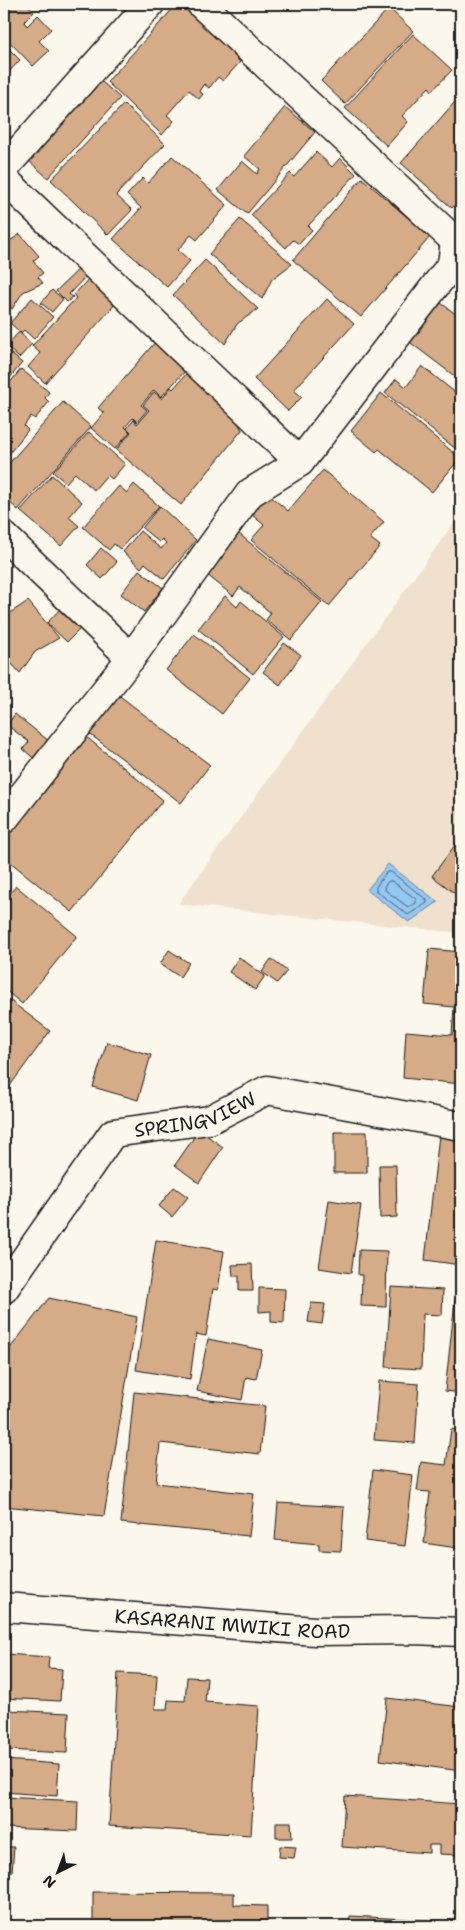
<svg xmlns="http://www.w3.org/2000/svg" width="465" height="1930" font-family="'Shantell Sans',sans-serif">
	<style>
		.built { fill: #f0e0ce }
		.water { fill: #94c7f1; stroke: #64839c }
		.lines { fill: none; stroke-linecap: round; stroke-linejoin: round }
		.shore { stroke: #4c6071; stroke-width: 1 }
		.building { fill: #d6ab87; stroke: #1c1c1c }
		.street-casing { stroke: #1c1c1c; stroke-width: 31 }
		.secondary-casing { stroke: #1c1c1c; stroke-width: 31 }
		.street { stroke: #fbf7ec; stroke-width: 28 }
		.secondary { stroke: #fbf7ec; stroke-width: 28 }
		.labels { text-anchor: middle; stroke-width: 4; stroke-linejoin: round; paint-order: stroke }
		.street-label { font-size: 19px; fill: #1c1c1c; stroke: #fbf7ec }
	</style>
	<rect width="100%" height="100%" fill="#fbf7ec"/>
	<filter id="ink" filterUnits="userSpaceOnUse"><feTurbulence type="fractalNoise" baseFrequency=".02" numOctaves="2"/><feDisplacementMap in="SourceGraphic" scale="10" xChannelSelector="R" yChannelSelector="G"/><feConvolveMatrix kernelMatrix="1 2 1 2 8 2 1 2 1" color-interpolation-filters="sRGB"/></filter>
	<g filter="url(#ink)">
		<path class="built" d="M461,513v420l-283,-29z"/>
		<path class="water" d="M388,864l50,38 -29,20 -42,-32z"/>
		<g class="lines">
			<path class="shore" d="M387,872h4l36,28v3l-19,12 -32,-24v-4z
				M389,881h3l24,18v4l-8,4 -23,-17 -1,-3z"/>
		</g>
		<path class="building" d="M13,4h14l7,8 -10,10 3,4 11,-11 13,14 -12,12 10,10 -16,15 -29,-30v-24z
			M177,4h9l54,58 -17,19 -5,-4 -9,11 -5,-4 -5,7 4,3 -4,5 -10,-9 -22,25 7,6 -12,14 -55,-53z
			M389,8l24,23 -68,73 -24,-23z
			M413,34l39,36 -20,21 -3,-4 -27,29 6,6 -21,24 -42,-38z
			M4,44l16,16 -14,15 -2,-3z
			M101,81l19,17 -72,80 -20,-18z
			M461,95v103l-9,10 -51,-45z
			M124,104l41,40 -49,51 16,15 -24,25 -57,-55z
			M285,107l30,25 -68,82 -29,-24 24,-29 15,13 3,-5 -16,-13z
			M316,152l16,15 8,-9 16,16 -48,52 4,4 -13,14 -6,-4 -7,8 -35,-33 39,-42 4,4z
			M172,156l55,49 -30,35 -6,-5 -13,15 12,11 -23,26 -54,-48 28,-31 -14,-13 16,-17 5,5z
			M362,178l68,59 -69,80 -68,-57z
			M240,219l52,45 -20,15 -10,20 -53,-45z
			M20,234l19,22 -6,5 10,12 -5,4 5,6 -20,9 -11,17 -8,-10v-54z
			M205,260l53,49 -21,15 -12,20 -52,-49z
			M81,267l7,7 -19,20 4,3 -6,5 -11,-11z
			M91,276l27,25 -73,82 -17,-16 12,-14 -8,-7 44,-48 -2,-3z
			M52,290l11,9 -11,13 -11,-9z
			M433,297l28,21v63l-58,-44z
			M32,298l21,19 -19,22 -10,-9 -3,3 -11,-10z
			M327,299l27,25 -60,66 8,7 -14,14 -34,-32z
			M19,332l13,12 -13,14 -13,-12z
			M157,340l31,28 -27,29 -7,-7 -13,15 6,5 -10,12 -4,-4 -8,9 5,5 -15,17 -24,-21 13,-15 -6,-5z
			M4,348l18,15 -18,22z
			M422,366l35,28 4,-6v65l-76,-60 11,-14 10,8z
			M21,369l28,23 -4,6 4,4 -14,17 -4,-3 -7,10 4,4 -20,25 -4,-2v-63z
			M187,373l40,30 15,27 -61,75 -65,-55 15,-18 -4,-4 7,-8 3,4 12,-14 -6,-5 11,-13 8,7 9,-12 2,2z
			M381,393l79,65 -28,34 -53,-43 -3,3 -25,-21z
			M63,402l28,25 -73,83 -14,-13v-28z
			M89,432l36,32 -13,15 -5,-4 -13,15 -19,-17 -9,10 -13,-11z
			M323,470l61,52 -14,16 10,8 -51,60 -78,-66 13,-15 -19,-16 17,-20 26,22z
			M52,475l30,27 -13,15 10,9 -18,20 -41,-35z
			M134,484l25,22 -39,43 -6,-5 -5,6 -26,-23 36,-41 8,7z
			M160,506l36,34 -32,39 -19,-16 -4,5 -18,-16 17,-21 21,18 5,-6 -4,-4 -3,3 -17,-14z
			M233,529l89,73 -31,38 -25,-20 5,-7 -31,-26 -7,9 -33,-27z
			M101,548l16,14 -15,17 -15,-14z
			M139,570l24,18 -19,24 -23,-18z
			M225,596l12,11 4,-6 43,36 -31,37 -55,-45z
			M28,601l31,37 -24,14 -15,21 -16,-18v-38z
			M61,608l21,19 -15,15 -20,-19z
			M194,634l56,44 -28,36 -56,-44z
			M284,643l17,12 -21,30 -17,-13z
			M112,690l98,75 -29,38 -98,-74z
			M15,714l39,31 -15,18 -16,-14 6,-7 -22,-17z
			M84,735l79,65 -91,112 -68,-55v-24z
			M461,837v61l-29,-22z
			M16,886l61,50 -55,68 -18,-15v-88z
			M429,949l32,3v132l-58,-6 3,-47 46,4 2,-28 -30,-3z
			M169,950l20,13 -9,14 -20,-13z
			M239,957l26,19 -10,14 -26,-18z
			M271,959l16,12 -10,12 -15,-11z
			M4,996l46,35 -46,63z
			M107,1042l44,13 -13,45 -45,-13z
			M199,1130l24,17 -24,36 -24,-18z
			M334,1132h33v41h-33z
			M439,1135l22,2v128l-36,-5z
			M379,1165h17l1,52 -17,1z
			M174,1187l14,10 -16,20 -13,-11z
			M329,1200l32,5 -10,68 -32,-5z
			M156,1240l68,11 -6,39 -5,-1 -7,47 -10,-2 -6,45 -54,-9z
			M359,1250l28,1 -1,56 -25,-1 1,-31h-4z
			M252,1264l1,27h-14v-15h-6l-1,-11z
			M391,1287l52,3 -1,25 -19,-1 -2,55 -35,-2z
			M259,1288l26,1 -1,34 -13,-1v-11l-12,1z
			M49,1298l88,19 -33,199 -100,-10v-150z
			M455,1300l6,1v92l-16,-2z
			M311,1303l14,1 -3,20 -14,-2z
			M208,1339l54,11 -6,29 -10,-2 -4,23 -45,-9z
			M379,1381l40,3 -4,59 -41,-3z
			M134,1392l131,14 -5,48 -100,-11 -4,40 98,11 -5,42 -128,-13z
			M451,1429l10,2v86l-4,31 -33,-5 6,-51 -13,-1 4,-29 25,3z
			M373,1470l40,5 -8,71 -40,-5z
			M278,1503l66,4 -3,44 -22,-1v-6l-44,-4z
			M4,1647h2l-1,7 44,3 -1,11 14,1 -2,32 -56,-3z
			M118,1673l39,2 -2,34h12l1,-9 17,1 2,-24 20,1 -2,24 54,4 -8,129 -142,-9z
			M387,1698l74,9v64l-81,-11z
			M7,1710l62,3 -2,40 -62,-3z
			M4,1760l55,4 -2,32 -53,-4z
			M345,1796l116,8v51l-22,-1v-9h-10v8l-87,-6z
			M4,1797l74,4 -1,30 -73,-3z
			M276,1822h15l1,16h-16z
			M280,1846l16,1 -2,11 -15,-1z
			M4,1847h10l-2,25h-8z
			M93,1892l141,1v12l33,1v20h-174z
			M350,1916l111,6v4h-112z"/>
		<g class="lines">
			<g class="street-casing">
				<g id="street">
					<path d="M4,168l146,-164"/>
					<path d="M4,179l296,283"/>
					<path d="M4,536l127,122"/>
					<path d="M4,819l127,-161 119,-165 50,-31 152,-198 3,-23 -254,-237"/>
					<path id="s1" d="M4,1289l109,-156 96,-13 58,-30 194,36"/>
				</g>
			</g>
			<g class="secondary-casing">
				<g id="secondary">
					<path id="s2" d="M4,1607l311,24 98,-1 48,2"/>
				</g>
			</g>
			<use href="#street" class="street"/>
			<use href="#secondary" class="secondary"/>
		</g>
	</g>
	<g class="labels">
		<g class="street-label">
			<text dy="7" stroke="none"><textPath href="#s1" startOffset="275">SPRINGVIEW</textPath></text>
			<text dy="7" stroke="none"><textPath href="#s2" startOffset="229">KASARANI MWIKI ROAD</textPath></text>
		</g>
	</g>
	<rect width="465" height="1930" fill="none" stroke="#fbf7ec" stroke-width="20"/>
	<rect x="10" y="10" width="445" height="1910" fill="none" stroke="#1c1c1c" stroke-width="2" filter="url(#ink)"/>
	<g transform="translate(58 1872) rotate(222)" stroke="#fbf7ec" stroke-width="4" paint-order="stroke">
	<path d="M0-4L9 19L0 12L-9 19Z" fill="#1c1c1c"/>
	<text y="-8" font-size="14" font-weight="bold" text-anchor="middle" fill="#1c1c1c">N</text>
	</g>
</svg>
